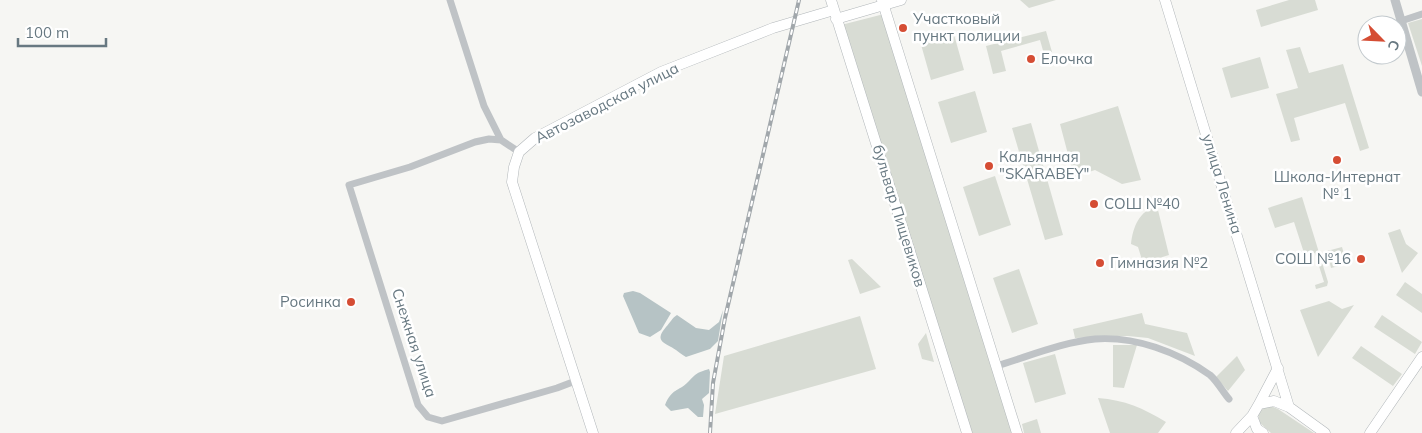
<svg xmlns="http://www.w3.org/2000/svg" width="1422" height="433" font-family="Mulish,sans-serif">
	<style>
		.green { fill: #d8dcd4 }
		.water { fill: #b6c3c5 }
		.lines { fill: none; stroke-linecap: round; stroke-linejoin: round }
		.secondary-casing { stroke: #b2b7ba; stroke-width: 11 }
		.minor { stroke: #bfc3c6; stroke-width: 7 }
		.tertiary { stroke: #bfc3c6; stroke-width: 9 }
		.secondary { stroke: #fff; stroke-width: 10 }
		.rail-casing { stroke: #a1a7ab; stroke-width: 4 }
		.rail { stroke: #fff; stroke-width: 2; stroke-dasharray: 5.5; stroke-linecap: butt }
		.poi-dot { fill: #d54d34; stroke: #fff; stroke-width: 2 }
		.labels { text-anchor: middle; stroke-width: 5; stroke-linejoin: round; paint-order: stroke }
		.poi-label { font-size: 15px; fill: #677881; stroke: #fff; text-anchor: start }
		.street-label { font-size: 15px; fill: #677881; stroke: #fff }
	</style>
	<rect width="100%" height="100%" fill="#f6f6f3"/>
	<path class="green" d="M1020,0h36l-27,8z
		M1289,0h26l3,10 -57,17 -5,-17z
		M884,14l130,419h-43l-130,-408z
		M1422,19v47l-14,-43z
		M953,31l11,39 -33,10 -11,-39z
		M1046,31l6,21 -8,2 -4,-14 -39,11 5,20 -13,3 -7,-28z
		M1300,47l9,26 34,-9 26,84 -9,3 -15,-48 -51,15 6,22 -9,2 -15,-48 22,-6 -12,-38z
		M1260,57l9,31 -38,10 -9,-30z
		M975,91l12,41 -36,11 -13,-41z
		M1118,106l23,74 -19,4 -27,-14 -21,7 -14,-53z
		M1031,123l32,112 -18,5 -33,-112z
		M995,176l16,49 -32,11 -16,-49z
		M1302,197l26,85 -1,4 -11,3 -1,-4 9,-3 -9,-29 -10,3 -11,-34 -19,6 -7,-20z
		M1157,206l12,49 -26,8 -5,-16 -7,-3c2,-17 8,-33 26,-38z
		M1400,229l6,15 12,9 -16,20 -14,-40z
		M1342,247l5,17 -16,4 -4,-17z
		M852,259l29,28 -21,7 -12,-34z
		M1019,269l19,55 -26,9 -19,-55z
		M1405,282l17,12v19l-26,-18z
		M1329,301l13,8 12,-4 -36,52 -18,-47z
		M1142,313l3,11 42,9 8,23 -47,-18 -20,-2 -53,2 -2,-9z
		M1382,315l40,27 -7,12 -41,-27z
		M860,316l16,53 -161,45 9,-58z
		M926,333l8,29 -12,-3 -4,-15z
		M1113,345h24l-13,43 -11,-1z
		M1361,346l41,28 -9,12 -41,-28z
		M1055,354l11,40 -31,9 -12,-40z
		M1237,356l8,14 -17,21 -12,-14z
		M1098,398c27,2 45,10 68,24l-8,11h-48z
		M1271,406l7,3 36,24h-43l-11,-10 -2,-9 3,-6z
		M1037,419l4,14h-17l-2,-9z"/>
	<path class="water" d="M633,291l7,2 31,20 -10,17 -11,7 -11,-4 -16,-37 1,-3z
		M723,310l-5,31 -8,8 -24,8c-4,-2 -7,-5 -10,-7 -10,-7 -23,-8 -10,-23 4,-4 6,-9 11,-12l19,13 13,2 10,-8z
		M709,369l1,3 -1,21 -7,6 2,6 -1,12h-5l-10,-9 -17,3 -6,-6c7,-17 13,-13 23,-23 9,-9 8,-9 21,-13z"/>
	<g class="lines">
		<g class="secondary-casing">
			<path id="secondary" d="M831,0l136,433
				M882,0l135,433
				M1165,0l124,407
				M836,19l65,-19
				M1259,404l19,-36
				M593,433l-81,-251 2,-15 5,-15 16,-14 126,-66 112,-44 61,-18
				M1236,433l16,-17
				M1263,433l-6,-4 -5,-13 7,-12 15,-3 15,6 36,26
				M1370,433l52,-76"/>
		</g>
		<path class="minor" d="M450,0l34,106 17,34
			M1401,21l21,-7
			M519,152l-18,-12 -12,-1 -14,3 -65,25 -61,18 69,220 10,12 14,4 115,-33 21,-8
			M996,366c31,-9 67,-24 99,-27 40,-3 83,13 115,36 7,6 13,17 19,24"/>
		<path class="tertiary" d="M1395,0l27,92"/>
		<use href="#secondary" class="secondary"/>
		<g class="rail-casing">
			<path id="rail" d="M710,433l3,-50 12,-65 74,-318"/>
		</g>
		<use href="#rail" class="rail"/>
	</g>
	<g class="poi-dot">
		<circle cx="903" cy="28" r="5"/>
		<circle cx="1031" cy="59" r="5"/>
		<circle cx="1337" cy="160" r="5"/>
		<circle cx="989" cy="166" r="5"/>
		<circle cx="1094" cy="204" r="5"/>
		<circle cx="1361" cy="259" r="5"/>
		<circle cx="1100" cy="263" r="5"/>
		<circle cx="351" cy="302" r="5"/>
	</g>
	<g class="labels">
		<g class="poi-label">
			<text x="913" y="24">Участковый<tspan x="913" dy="17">пункт полиции</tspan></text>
			<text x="1041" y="64">Елочка</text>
			<text x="999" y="162">Кальянная<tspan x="999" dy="17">"SKARABEY"</tspan></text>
			<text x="1337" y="182" text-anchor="middle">Школа-Интернат<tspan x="1337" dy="17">№ 1</tspan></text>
			<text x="1104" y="209">СОШ №40</text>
			<text x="1351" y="264" text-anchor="end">СОШ №16</text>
			<text x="1110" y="268">Гимназия №2</text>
			<text x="341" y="307" text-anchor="end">Росинка</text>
		</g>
		<g class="street-label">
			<text transform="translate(607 103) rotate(-27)" y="5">Автозаводская улица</text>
			<text transform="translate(1222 184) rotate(73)" y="5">улица Ленина</text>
			<text transform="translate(899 216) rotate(73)" y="5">бульвар Пищевиков</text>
			<text transform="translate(414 343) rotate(72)" y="5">Снежная улица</text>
		</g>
	</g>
	<g transform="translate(1382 40) rotate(114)"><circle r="24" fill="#ffffff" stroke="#c2c9cd"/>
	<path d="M0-4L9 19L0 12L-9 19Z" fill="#d54d34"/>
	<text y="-8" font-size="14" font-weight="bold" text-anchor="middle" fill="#677881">С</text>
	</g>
	<path d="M18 38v8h88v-8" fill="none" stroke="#677881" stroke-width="2.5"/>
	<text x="25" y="38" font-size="15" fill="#677881" stroke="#ffffff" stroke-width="4" paint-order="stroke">100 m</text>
</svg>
